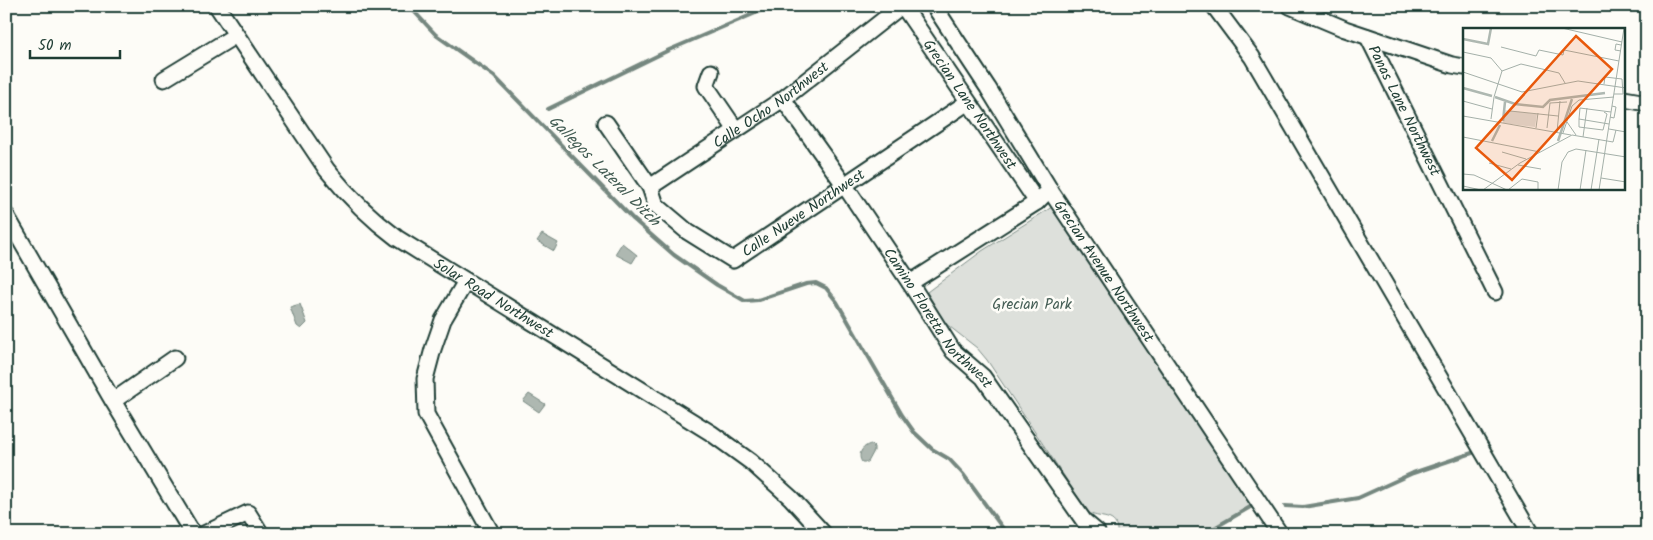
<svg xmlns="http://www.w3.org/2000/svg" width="1653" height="540" font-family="Kalam,sans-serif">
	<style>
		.green { fill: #dde0db; stroke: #7e8e88 }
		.water { fill: #aeb8b1; stroke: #75877f }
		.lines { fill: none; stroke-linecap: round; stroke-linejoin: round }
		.stream { stroke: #75877f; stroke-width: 4 }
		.minor-casing { stroke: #1f3d34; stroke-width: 19 }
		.minor { stroke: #fdfcf7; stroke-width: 15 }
		.labels { text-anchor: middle; stroke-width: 5; stroke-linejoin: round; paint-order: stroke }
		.street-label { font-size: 15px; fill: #1f3d34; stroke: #fdfcf7 }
		.park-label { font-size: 15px; fill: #455e55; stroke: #fdfcf7 }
		.water-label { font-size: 16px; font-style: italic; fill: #435c53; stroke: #fdfcf7 }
		.inset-river { fill: none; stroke: #aeb8b1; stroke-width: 2.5 }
		.inset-road { fill: none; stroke: #a4b0a9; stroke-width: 1 }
		.view { fill: #e8590c; fill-opacity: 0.15; stroke: #e8590c; stroke-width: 2.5 }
		.inset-edge { fill: none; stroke: #1f3d34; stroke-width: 2.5 }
	</style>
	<rect width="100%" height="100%" fill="#fdfcf7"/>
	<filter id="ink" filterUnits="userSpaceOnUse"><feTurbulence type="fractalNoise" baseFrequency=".02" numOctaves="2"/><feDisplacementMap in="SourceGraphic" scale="10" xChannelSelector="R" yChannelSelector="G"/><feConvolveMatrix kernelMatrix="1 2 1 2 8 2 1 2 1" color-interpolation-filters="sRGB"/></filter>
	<g filter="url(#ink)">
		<path class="green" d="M1052,207l200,299 -51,28h-84c2,-22 -20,-14 -29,-22l-101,-152 -10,-12 -32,-25 -18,-31 55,-41z"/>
		<path class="water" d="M542,234l16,9 -4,8 -17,-10z
			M622,243l15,12 -5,8 -17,-9z
			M300,304l7,19 -6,6 -4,-3 -7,-19z
			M529,394l16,10 -6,8 -16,-11z
			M871,444l3,3v4l-6,11h-6c-5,-7 0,-16 9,-18z"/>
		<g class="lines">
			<path class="stream" d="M409,6l27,29 58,41 139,143 41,36 43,30 28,16 13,-1 48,-16 10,-1 10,5 11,14 65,113 12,17 18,17 17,10 14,15 44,60
				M548,109l121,-59 103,-44
				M1285,506l18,1 55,-9 55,-25 65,-22
				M1204,534l48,-28"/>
			<g class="minor-casing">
				<g id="minor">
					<path id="s1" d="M217,6l110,164c21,26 43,48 70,68l314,195 40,29 40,36 33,36"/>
					<path id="s2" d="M903,6l134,196"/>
					<path id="s3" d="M934,6l54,82 64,105 228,341"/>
					<path d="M1214,6l38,51 279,477"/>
					<path d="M1290,6l55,23 107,36 12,2"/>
					<path id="s4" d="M1368,37l127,255"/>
					<path d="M711,72l-5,14 30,44"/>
					<path d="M164,79l72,-44"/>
					<path id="s5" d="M783,99l62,87 65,97 43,68 30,26 101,144 13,11"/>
					<path d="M1624,99l23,4"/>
					<path id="s6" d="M606,123l44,64 6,18 32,27 45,28 235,-158"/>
					<path id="s7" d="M650,187l133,-88 118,-93"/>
					<path d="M6,215l104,181 83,138"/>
					<path d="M466,281l-23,39 -10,29 -8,30 1,35 66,120"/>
					<path d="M910,283l127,-81 6,-6"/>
					<path d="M113,401l62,-43"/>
					<path d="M204,534l44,-21 13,21"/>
				</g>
			</g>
			<use href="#minor" class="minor"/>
		</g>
	</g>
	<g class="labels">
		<g class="street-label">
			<text dy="5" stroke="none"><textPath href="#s7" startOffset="146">Calle Ocho Northwest</textPath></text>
			<text dy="5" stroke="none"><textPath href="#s2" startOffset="119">Grecian Lane Northwest</textPath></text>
			<text dy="5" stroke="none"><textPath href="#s4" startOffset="82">Panas Lane Northwest</textPath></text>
			<text dy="5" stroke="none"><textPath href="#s6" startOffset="276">Calle Nueve Northwest</textPath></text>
			<text dy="5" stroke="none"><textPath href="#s3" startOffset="315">Grecian Avenue Northwest</textPath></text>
			<text dy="5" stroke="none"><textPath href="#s1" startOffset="409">Solar Road Northwest</textPath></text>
			<text dy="5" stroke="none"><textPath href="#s5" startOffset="269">Camino Floretta Northwest</textPath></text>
		</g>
		<g class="park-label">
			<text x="1032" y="309">Grecian Park</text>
		</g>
		<g class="water-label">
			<text transform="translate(605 170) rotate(45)" y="6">Gallegos Lateral Ditch</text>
		</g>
	</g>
	<g transform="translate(1463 28)">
		<rect width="162" height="162" fill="#fdfcf7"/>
		<path d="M42,82l32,4 -2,13 -32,-4z" fill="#dde0db"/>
		<path class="inset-river" d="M0,11l25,5 3,-16M0,60l29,8M32,69l20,7 28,3 7,-7 55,-7M40,93l2,-19M29,113l8,-16M95,113l14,-42"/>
		<path class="inset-road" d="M99,0l60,14M38,19l35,9 3,-6 24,5 1,-5 55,11M158,23l-6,-1 1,-6 5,1M0,24l28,6 11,13M39,43l19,-7 38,9 6,10M0,44l59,20 56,-11 48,7M141,56l1,-7 17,2 1,15h-9M0,73l29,8M47,83l48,5M0,88l108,19M147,89l4,1 2,-11 -4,-1M28,91l3,-22 8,-26M116,91v8l24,3 4,-16 -3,-2M104,94l9,13M146,96l-30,-5 1,-11 31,4M73,100l2,-15M84,100l3,-25 17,-1M146,101l17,3M94,104l3,-31M100,105l9,-27 7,-6 35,-3M0,109l77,15M120,109l4,-29M39,124l24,7M26,135l22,6M55,137l23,4M0,146l11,1 33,15M138,150l25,4M0,158l18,4M20,162l37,-27 52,-28 41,7 3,-12M45,162l14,-11 16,3v8M95,162l4,-28 6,-10 8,-3 50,8M117,162l6,-40M128,162l8,-51M136,162l25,-162"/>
		<path class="view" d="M113,8l36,33 -100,111 -36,-32z"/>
		<rect width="162" height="162" class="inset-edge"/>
	</g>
	<rect width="1653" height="540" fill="none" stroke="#fdfcf7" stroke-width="25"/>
	<rect x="12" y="12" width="1628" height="515" fill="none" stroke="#1f3d34" stroke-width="2" filter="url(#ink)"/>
	<path d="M30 50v8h90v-8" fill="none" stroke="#1f3d34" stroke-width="2.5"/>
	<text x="38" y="50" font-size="15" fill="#1f3d34" stroke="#fdfcf7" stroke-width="4" paint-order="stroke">50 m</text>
</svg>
